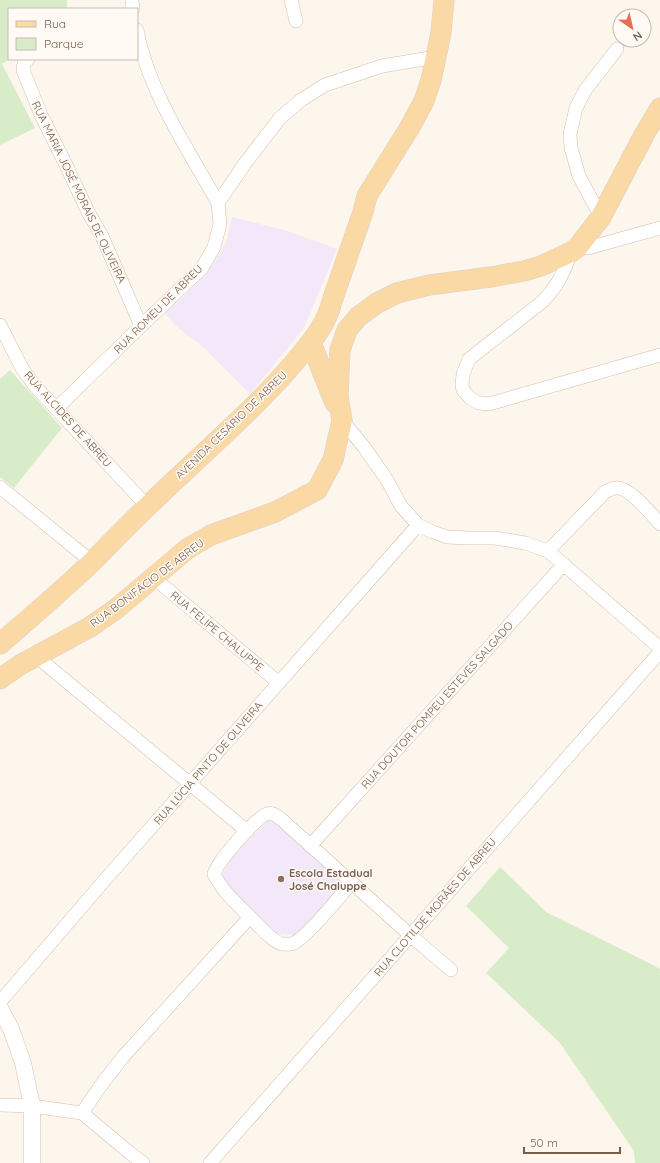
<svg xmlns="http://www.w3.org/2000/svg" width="660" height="1163" font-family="Quicksand,sans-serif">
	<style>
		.education { fill: #f3e8fa }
		.green { fill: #d8ecc9 }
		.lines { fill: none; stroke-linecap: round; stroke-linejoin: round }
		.minor-casing { stroke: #d1beb0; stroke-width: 14 }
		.tertiary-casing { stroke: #d1beb0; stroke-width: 17 }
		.primary-casing { stroke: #dad1cd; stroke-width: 21 }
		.minor { stroke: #fff; stroke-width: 13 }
		.tertiary { stroke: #fff; stroke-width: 16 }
		.primary { stroke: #fbd9a5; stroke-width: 20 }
		.education-dot { fill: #8d6e63; stroke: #fffaf3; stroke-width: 1.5 }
		.labels { text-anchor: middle; stroke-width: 3; stroke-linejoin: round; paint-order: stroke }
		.street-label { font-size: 11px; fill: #7a5c4d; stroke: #fffaf3 }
		.education-label { font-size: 11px; font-weight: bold; fill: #785e54; stroke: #fffaf3; text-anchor: start }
	</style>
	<rect width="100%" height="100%" fill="#fdf6ec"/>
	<path class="education" d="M232,217l53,13 52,19 -33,79 -54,66 -47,-47 -27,-21 -11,-13 19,-17 24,-24 18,-29z
		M271,818l72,65 -47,52 -19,-1 -48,-46 -7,-13 13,-23z"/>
	<path class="green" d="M0,0h67v9h-58v50h1l-8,5 33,64 -35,17z
		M10,370l52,58 -48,60 -14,-11v-98z
		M500,867l46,45 105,52 9,5v194h-25l-1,-12 -74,-108 -74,-70 23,-25 -43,-42z"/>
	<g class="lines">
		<g class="minor-casing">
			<path id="minor" d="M132,0l1,9
				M291,0l5,21
				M137,30c11,61 51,119 81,173
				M28,59l-4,5 -1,6 18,45 26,52 21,45 14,24 39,90
				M601,217l-22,-41 -8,-28 -1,-14 6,-26 5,-10 5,-9 31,-40
				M578,247l10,1 72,-20
				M571,252c-7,21 -14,35 -29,50l-73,57 -6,15 -1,11 1,5 7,8 9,5 10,1 171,-49
				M0,325l22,43 12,17 113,121
				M57,408l84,-82 61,-58 12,-21 6,-23 -2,-21 28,-41 34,-44 21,-18 24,-15 57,-19 54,-9
				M342,420l22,27 23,33 14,26 17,19 15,7 14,5 21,1h27l30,5 23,8 112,97
				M0,487l92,75
				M548,551l57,-59c3,-1 6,-3 9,-4 15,-3 37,26 46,36
				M154,578l125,105
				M36,656l211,175
				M310,846l253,-281
				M351,883c-10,12 -47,58 -60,61 -2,1 -7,0 -9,0 -9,-2 -24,-19 -31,-26 -13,-13 -29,-27 -37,-44 2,-4 3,-8 6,-11 6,-10 38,-47 47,-49 6,-2 10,2 14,5l129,116 41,35
				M0,1002l103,-120 315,-357
				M0,1105l32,1 50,7 48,40 13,10
				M82,1113l17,-25 23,-30 128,-141
				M210,1163l450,-511"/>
		</g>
		<g class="tertiary-casing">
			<path id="tertiary" d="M0,1008l11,21 12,34 9,43v57"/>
		</g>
		<g class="primary-casing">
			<path id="primary" d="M311,343l24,60
				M0,644c31,-27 63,-54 93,-83 18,-18 36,-37 55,-55 48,-47 101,-91 145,-142 16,-19 34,-39 39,-63l31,-89 4,-16 43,-69 14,-26 7,-21 10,-47 3,-33
				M0,679l20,-14 70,-38 26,-18 71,-60 24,-14 64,-23 42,-22 16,-30 9,-40 -4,-24 2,-46 7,-20 11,-13 19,-14 20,-10 32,-8 62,-8 33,-6 17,-5 30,-14 7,-5 23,-30 43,-82 16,-27"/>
		</g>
		<use href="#minor" class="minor"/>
		<use href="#tertiary" class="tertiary"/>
		<use href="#primary" class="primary"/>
	</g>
	<circle class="education-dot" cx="281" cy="879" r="4"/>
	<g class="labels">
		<g class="street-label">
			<text transform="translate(79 192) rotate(64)" y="4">RUA MARIA JOSÉ MORAIS DE OLIVEIRA</text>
			<text transform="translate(158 309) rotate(-45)" y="4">RUA ROMEU DE ABREU</text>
			<text transform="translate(68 419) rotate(48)" y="4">RUA ALCIDES DE ABREU</text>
			<text transform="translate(231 425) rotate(-44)" y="4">AVENIDA CESÁRIO DE ABREU</text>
			<text transform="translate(147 583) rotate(-37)" y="4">RUA BONIFÁCIO DE ABREU</text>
			<text transform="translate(217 631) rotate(40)" y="4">RUA FELIPE CHALUPPE</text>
			<text transform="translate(437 705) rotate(-48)" y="4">RUA DOUTOR POMPEU ESTEVES SALGADO</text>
			<text transform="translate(208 763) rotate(-49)" y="4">RUA LÚCIA PINTO DE OLIVEIRA</text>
			<text transform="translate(435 907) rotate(-49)" y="4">RUA CLOTILDE MORÃES DE ABREU</text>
		</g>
		<g class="education-label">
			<text x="289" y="877">Escola Estadual<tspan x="289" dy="13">José Chaluppe</tspan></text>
		</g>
	</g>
	<rect x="8" y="8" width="130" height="52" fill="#fffaf3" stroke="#cabbb1"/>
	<rect x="16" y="21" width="20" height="6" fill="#fbd9a5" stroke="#cabbb1"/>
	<text x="44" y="28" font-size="12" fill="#7a5c4d">Rua</text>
	<rect x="16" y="38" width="20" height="12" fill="#d8ecc9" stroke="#cabbb1"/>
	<text x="44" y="48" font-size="12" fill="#7a5c4d">Parque</text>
	<g transform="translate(632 28) rotate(146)"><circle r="19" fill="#fffaf3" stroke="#cabbb1"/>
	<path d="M0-3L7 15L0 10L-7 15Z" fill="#e76f51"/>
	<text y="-6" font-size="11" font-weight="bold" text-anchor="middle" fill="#7a5c4d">N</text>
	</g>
	<path d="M524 1147v6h96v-6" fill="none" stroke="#7a5c4d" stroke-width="2"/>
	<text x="530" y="1147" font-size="12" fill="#7a5c4d" stroke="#fffaf3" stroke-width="3" paint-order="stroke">50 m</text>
</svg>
